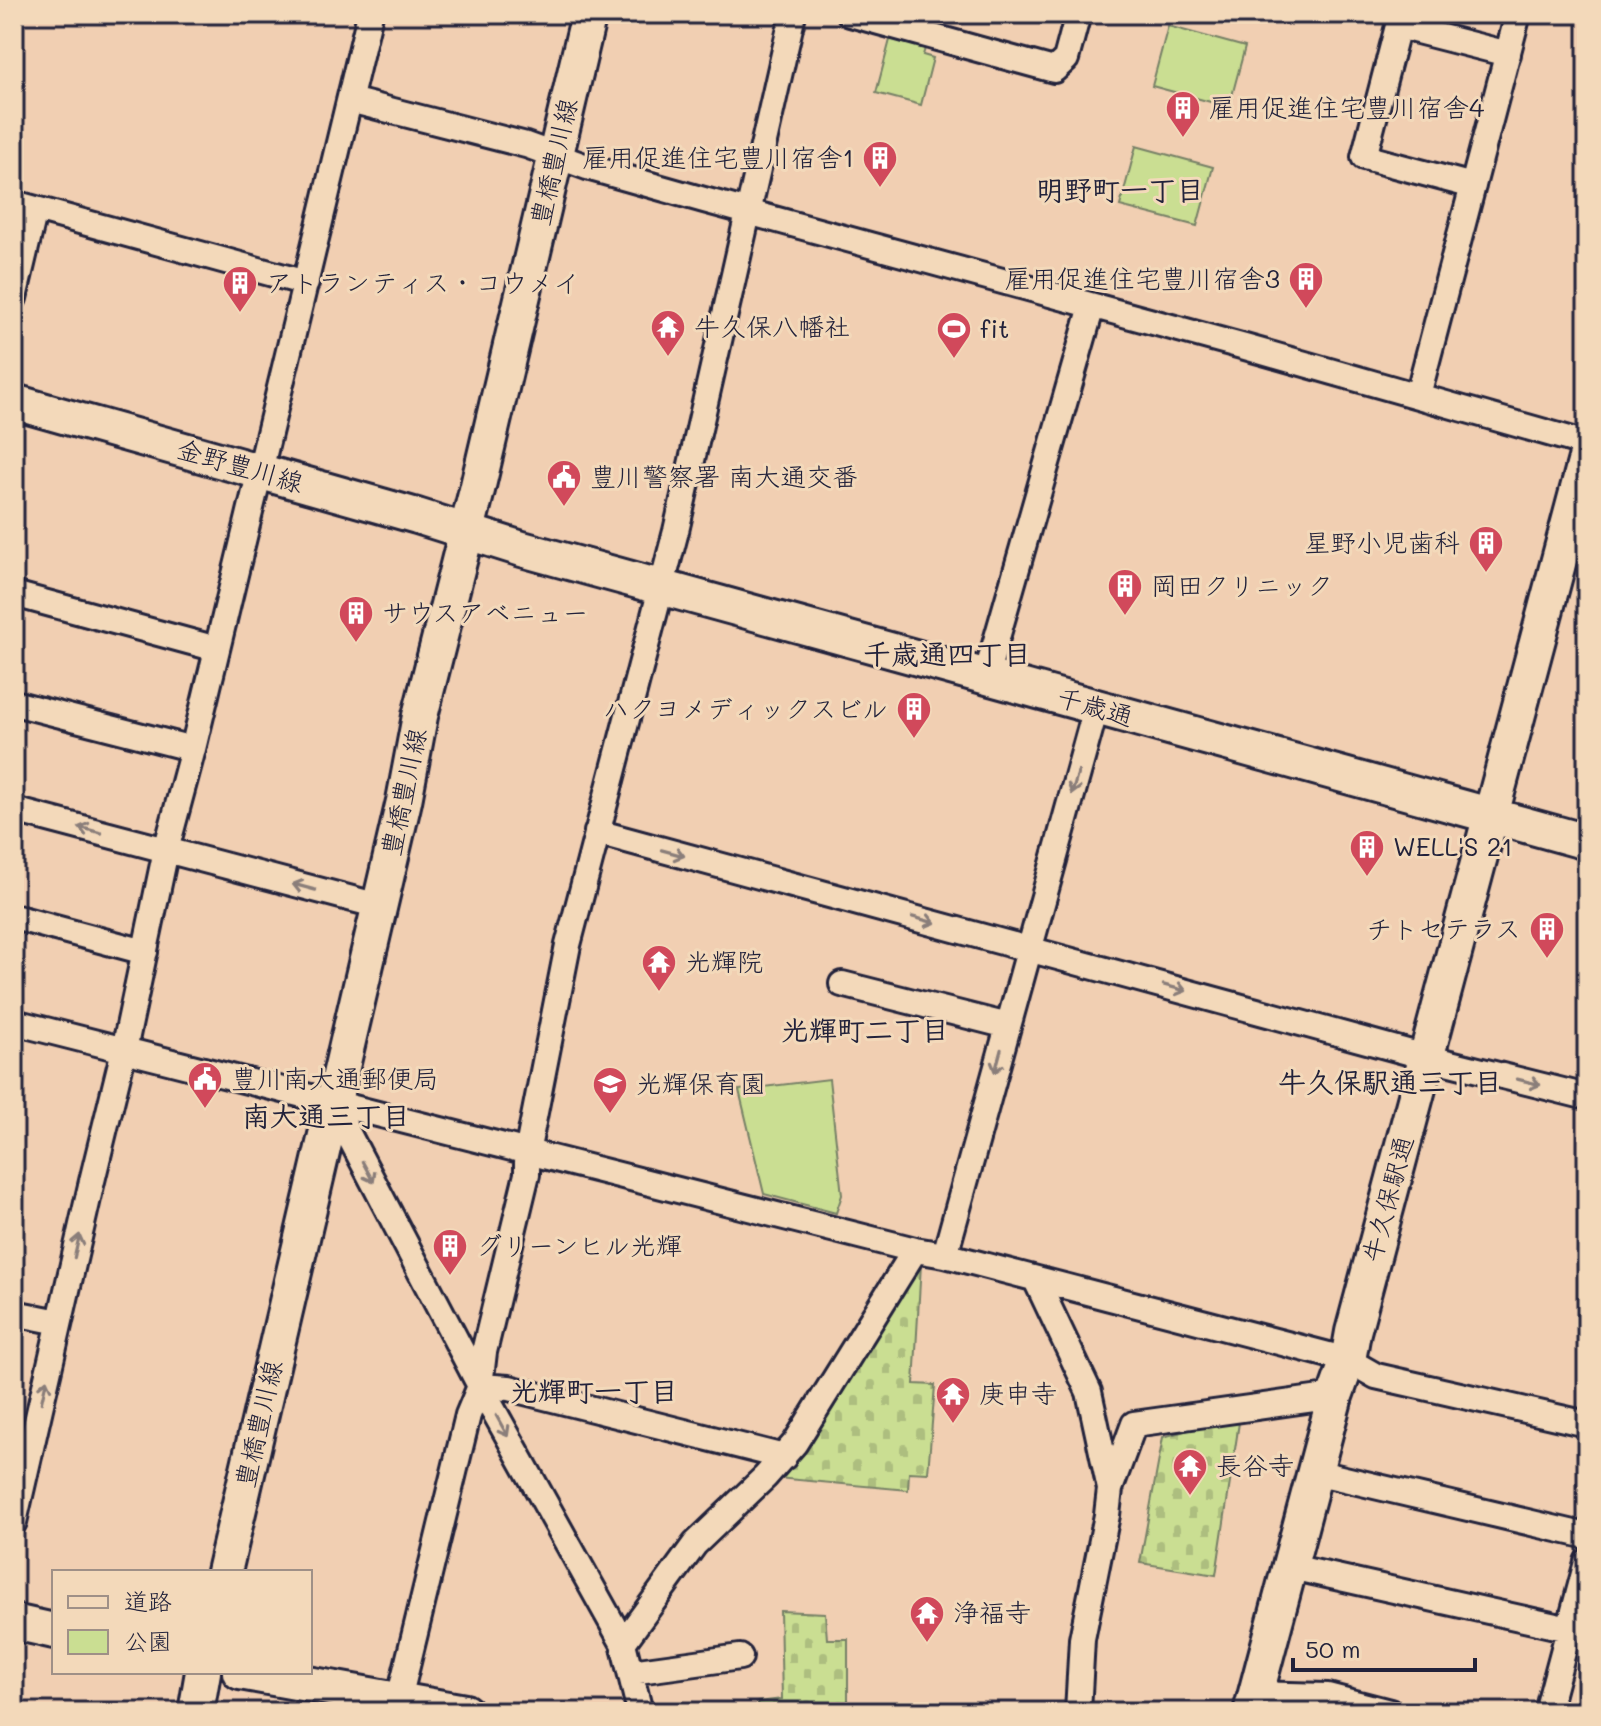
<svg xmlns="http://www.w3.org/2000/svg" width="1601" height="1726" font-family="Mali,'Klee One',sans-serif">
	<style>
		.cemetery { fill: url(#cemetery-stones); stroke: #768066; stroke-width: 2 }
		.park { fill: #cade92; stroke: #768066; stroke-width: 2 }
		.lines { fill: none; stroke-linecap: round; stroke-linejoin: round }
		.street-casing { stroke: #22223b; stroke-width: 30 }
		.secondary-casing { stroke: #22223b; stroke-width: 40 }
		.street { stroke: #f3d9ba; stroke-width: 24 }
		.secondary { stroke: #f3d9ba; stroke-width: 34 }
		.oneway { stroke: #8a7e7a }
		.labels { text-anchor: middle; stroke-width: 6; stroke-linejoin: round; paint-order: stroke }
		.poi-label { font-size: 26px; fill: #22223b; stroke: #f3d9ba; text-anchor: start }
		.street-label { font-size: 26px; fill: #22223b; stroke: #f3d9ba }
		.neighbourhood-label { font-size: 28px; font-weight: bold; fill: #22223b; stroke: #f3d9ba }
	</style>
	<defs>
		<pattern id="cemetery-stones" width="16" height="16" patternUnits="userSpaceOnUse" patternTransform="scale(2)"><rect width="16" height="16" fill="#cade92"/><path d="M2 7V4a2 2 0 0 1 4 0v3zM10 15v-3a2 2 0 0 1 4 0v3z" fill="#adbe7f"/></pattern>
	</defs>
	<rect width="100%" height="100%" fill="#f1cfb2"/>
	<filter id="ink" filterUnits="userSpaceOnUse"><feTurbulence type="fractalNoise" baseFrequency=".0125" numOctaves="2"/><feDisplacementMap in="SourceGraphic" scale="16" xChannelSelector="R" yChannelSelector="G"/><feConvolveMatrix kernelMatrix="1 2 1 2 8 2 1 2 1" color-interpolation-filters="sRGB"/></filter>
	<g filter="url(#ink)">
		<path class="cemetery" d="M921,1264l-7,120 21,1 -7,88 -19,-1 -1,18 -132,-12 137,-211z
			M1240,1416l-24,159 -76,-12 23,-126z
			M780,1611l45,2 2,26h21v73h-88l-2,-10 24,-3z"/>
		<path class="park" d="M1168,26l77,21 -16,60 -77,-21z
			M891,36l35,9 -3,10 10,3 -12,47 -45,-12z
			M1136,146l77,21 -16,59 -77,-20z
			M829,1079l13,116 -6,18 -72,-19 -25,-104z"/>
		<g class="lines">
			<g class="street-casing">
				<path id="street" d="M850,14l204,56 12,-11 12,-45
					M350,100l176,45 61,22 117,33 541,147 342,97
					M1473,186l-109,-29 34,-131 110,28
					M14,203l292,80
					M14,298l21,-89
					M1418,395l100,-381
					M14,594l203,55
					M986,676l106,-370
					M14,703l179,46
					M14,810l365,96
					M597,832l829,225 161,40
					M14,917l131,35
					M842,984l166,42
					M14,1022l901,228 30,5 403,105 28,16 211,48
					M332,1103l148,283 143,257 17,69
					M945,1255l151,-547
					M1036,1280l53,112 21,97 -3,26 -25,124 -4,73
					M14,1313l45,9
					M480,1386l29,2 275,69
					M1315,1472l272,64
					M1110,1489l24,-65 201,-28
					M14,1522l78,-341 32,-131 42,-200 27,-101 177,-735
					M1291,1567l278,62
					M623,1643l72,-99 70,-67 30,-34 120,-193
					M631,1672l109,-15
					M1256,1694l72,2 62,16
					M399,1699l69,-284 12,-29 4,-34 43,-178v-21l41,-208 108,-414 117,-517
					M1547,1712l40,-150"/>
			</g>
			<g class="secondary-casing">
				<path id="secondary" d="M14,402l403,114 105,33 1065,293
					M224,1572l180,-771 16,-85 57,-226 112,-476
					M14,1622l40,9
					M240,1672l225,40
					M196,1712l7,-40
					M1251,1712l84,-316 13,-36 5,-28 234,-877"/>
			</g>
			<use href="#street" class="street"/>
			<use href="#secondary" class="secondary"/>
		</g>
		<defs><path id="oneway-shaft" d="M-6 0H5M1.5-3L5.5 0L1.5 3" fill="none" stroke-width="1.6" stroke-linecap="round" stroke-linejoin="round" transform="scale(2)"/></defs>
		<g class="oneway">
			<use href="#oneway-shaft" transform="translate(1075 783) rotate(106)"/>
			<use href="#oneway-shaft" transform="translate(90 830) rotate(-165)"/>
			<use href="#oneway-shaft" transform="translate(673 853) rotate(15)"/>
			<use href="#oneway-shaft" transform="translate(304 887) rotate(-165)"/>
			<use href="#oneway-shaft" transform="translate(924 920) rotate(15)"/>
			<use href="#oneway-shaft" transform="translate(1175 988) rotate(15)"/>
			<use href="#oneway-shaft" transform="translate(998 1061) rotate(105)"/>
			<use href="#oneway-shaft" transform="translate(1529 1082) rotate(14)"/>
			<use href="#oneway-shaft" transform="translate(368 1172) rotate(62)"/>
			<use href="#oneway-shaft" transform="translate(77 1246) rotate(-77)"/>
			<use href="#oneway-shaft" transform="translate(44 1391) rotate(-77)"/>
			<use href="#oneway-shaft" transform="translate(502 1426) rotate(61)"/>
		</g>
	</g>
	<defs>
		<g id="building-pin" transform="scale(1.8)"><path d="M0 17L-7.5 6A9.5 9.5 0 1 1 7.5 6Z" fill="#d1495b" stroke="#f3d9ba"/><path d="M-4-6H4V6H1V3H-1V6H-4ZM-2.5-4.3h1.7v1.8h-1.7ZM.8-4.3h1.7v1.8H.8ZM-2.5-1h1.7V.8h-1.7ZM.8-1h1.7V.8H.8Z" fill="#fff"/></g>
		<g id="temple-pin" transform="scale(1.8)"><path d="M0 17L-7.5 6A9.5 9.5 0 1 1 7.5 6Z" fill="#d1495b" stroke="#f3d9ba"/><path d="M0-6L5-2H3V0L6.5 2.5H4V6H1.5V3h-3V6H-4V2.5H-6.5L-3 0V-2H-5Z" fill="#fff"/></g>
		<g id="stadium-pin" transform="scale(1.8)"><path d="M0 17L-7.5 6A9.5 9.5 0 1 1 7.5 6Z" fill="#d1495b" stroke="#f3d9ba"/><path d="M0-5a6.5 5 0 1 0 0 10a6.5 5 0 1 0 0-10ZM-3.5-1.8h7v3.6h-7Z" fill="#fff"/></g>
		<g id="civic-pin" transform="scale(1.8)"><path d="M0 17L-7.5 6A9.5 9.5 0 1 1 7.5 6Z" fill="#d1495b" stroke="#f3d9ba"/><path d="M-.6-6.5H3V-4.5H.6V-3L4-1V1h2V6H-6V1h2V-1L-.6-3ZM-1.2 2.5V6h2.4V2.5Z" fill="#fff"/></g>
		<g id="school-pin" transform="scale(1.8)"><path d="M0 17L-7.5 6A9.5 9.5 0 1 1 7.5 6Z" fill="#d1495b" stroke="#f3d9ba"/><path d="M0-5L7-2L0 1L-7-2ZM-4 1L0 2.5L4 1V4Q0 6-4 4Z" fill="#fff"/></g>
	</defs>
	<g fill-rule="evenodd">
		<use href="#building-pin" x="1183" y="108"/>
		<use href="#building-pin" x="880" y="158"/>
		<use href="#building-pin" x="1306" y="279"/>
		<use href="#building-pin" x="240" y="283"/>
		<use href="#temple-pin" x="668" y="327"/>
		<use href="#stadium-pin" x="954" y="329"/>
		<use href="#civic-pin" x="564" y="477"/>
		<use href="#building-pin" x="1486" y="543"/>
		<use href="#building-pin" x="1125" y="586"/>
		<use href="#building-pin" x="356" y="613"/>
		<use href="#building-pin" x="914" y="709"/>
		<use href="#building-pin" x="1367" y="847"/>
		<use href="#building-pin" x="1547" y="929"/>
		<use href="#temple-pin" x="659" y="962"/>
		<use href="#civic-pin" x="205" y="1079"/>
		<use href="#school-pin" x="610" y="1084"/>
		<use href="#building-pin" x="450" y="1246"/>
		<use href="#temple-pin" x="953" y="1394"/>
		<use href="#temple-pin" x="1190" y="1466"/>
		<use href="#temple-pin" x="927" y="1613"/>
	</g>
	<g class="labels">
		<g class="poi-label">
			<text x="1209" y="117">雇用促進住宅豊川宿舎4</text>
			<text x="854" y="167" text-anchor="end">雇用促進住宅豊川宿舎1</text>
			<text x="1280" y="288" text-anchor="end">雇用促進住宅豊川宿舎3</text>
			<text x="266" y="292">アトランティス・コウメイ</text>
			<text x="694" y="336">牛久保八幡社</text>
			<text x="980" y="338">fit</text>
			<text x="590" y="486">豊川警察署 南大通交番</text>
			<text x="1460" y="552" text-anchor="end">星野小児歯科</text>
			<text x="1151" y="595">岡田クリニック</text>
			<text x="382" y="622">サウスアベニュー</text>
			<text x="888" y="718" text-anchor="end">ハクヨメディックスビル</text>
			<text x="1393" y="856">WELL'S 21</text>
			<text x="1521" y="938" text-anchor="end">チトセテラス</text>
			<text x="685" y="971">光輝院</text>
			<text x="231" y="1088">豊川南大通郵便局</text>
			<text x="636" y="1093">光輝保育園</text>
			<text x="476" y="1255">グリーンヒル光輝</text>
			<text x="979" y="1403">庚申寺</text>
			<text x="1216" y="1475">長谷寺</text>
			<text x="953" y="1622">浄福寺</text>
		</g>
		<g class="street-label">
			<text transform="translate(554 162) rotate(-77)" y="9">豊橋豊川線</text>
			<text transform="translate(240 466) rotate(16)" y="9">金野豊川線</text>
			<text transform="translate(1095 707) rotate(16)" y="9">千歳通</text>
			<text transform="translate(404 792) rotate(-78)" y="9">豊橋豊川線</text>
			<text transform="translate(1388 1199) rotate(-75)" y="9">牛久保駅通</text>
			<text transform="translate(259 1424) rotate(-77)" y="9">豊橋豊川線</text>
		</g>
		<g class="neighbourhood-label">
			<text x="1120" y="200">明野町一丁目</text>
			<text x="947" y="664">千歳通四丁目</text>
			<text x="865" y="1040">光輝町二丁目</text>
			<text x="1390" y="1092">牛久保駅通三丁目</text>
			<text x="326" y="1126">南大通三丁目</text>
			<text x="594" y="1401">光輝町一丁目</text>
		</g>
	</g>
	<rect width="1601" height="1726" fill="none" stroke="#f3d9ba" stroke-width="48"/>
	<rect x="24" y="24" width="1553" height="1678" fill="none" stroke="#22223b" stroke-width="3" filter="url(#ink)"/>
	<rect x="52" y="1570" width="260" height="104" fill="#f3d9ba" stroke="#9f9087" stroke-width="2"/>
	<rect x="68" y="1596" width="40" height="12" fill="#f3d9ba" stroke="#9f9087" stroke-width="2"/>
	<text x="124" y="1610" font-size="24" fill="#22223b">道路</text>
	<rect x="68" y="1630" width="40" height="24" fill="#cade92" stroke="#9f9087" stroke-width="2"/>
	<text x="124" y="1650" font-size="24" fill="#22223b">公園</text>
	<path d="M1293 1658v12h182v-12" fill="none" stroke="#22223b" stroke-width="4"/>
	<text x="1305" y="1658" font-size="24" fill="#22223b" stroke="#f3d9ba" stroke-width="6" paint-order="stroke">50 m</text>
</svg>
